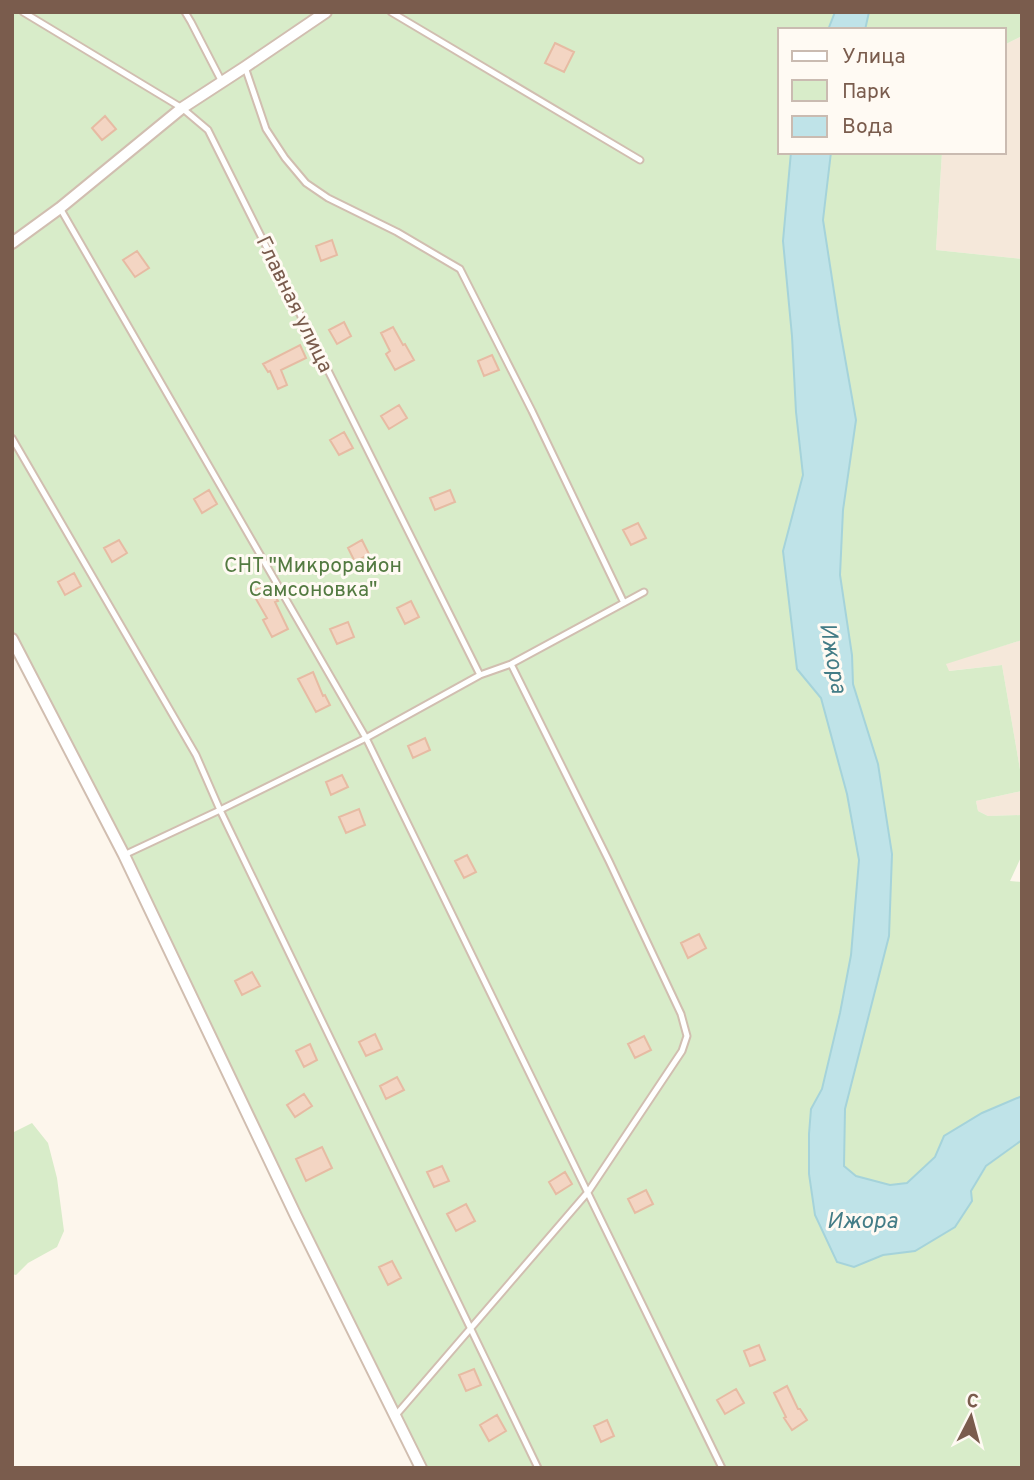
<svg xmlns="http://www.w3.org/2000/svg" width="1034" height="1480" font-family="Overpass,sans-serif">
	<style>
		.residential { fill: #f5e8da }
		.green { fill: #d8ecc9 }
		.water { fill: #bfe3e8; stroke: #a5d3da; stroke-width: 2 }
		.building { fill: #f3d5c3; stroke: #e6bba3; stroke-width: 2 }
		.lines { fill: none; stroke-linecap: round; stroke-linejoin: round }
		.service-casing { stroke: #d1beb0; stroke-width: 9 }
		.minor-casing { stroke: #d1beb0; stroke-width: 14 }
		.service { stroke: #fff; stroke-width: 5 }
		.minor { stroke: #fff; stroke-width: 10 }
		.labels { text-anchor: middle; stroke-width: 6; stroke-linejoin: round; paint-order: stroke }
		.street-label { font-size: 21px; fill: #7a5c4d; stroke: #fffaf3 }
		.park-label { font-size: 21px; fill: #537a41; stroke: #fffaf3 }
		.water-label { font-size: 23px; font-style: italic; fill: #437c86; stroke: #fffaf3 }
	</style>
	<rect width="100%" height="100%" fill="#fdf6ec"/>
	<path class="residential" d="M1022,36v223l-86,-9 6,-98h62v-107z
		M1022,640v141l-20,-116 -54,6 -3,-8z
		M1022,791v24l-34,1 -10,-5 -2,-10z"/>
	<path class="green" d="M12,12h823l-7,18h-48v122h11l-8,89 9,95 4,76 7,63 -20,76 14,118 24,29 26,96 12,65 -8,96 -11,58 -18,76 -11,20 -2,25v40l6,41 22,46 17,6 29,-12 32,-4 56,-60 16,-25 35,-26v328h-601l-409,-829z
		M869,12h153v24l-18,9v-15h-139z
		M831,152h111l-6,98 86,9v381l-76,24 3,7 53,-6 20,116v10l-46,10 2,10 10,5 34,-1v40l-12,26 12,1v214l-40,17 -38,23 -9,21 -28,26 -17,2 -34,-9 -12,-10 1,-57 44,-173 3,-82 -14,-90 -25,-80 -1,-29 -12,-80 3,-65 13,-90 -17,-96 -16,-104z
		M32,1123l16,20 9,35 7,53 -7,16 -29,16 -12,12 -4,-1v-141z"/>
	<path class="water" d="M835,12h34l-4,18h-37z
		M791,152h40l-8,68 16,104 17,96 -13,90 -3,65 12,80 1,29 25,80 14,90 -3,82 -44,173 -1,57 12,10 34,9 17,-2 28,-26 9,-21 38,-23 40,-17v44l-36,26 -15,25 1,10 -17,26 -40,24 -32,4 -29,12 -17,-5 -22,-47 -6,-41v-40l2,-25 11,-20 18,-76 11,-58 8,-95 -12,-66 -26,-96 -24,-29 -14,-118 20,-76 -7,-63 -4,-76 -9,-95z"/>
	<path class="building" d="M555,43l19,9 -10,20 -19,-9z
		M105,116l11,13 -14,11 -10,-12z
		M332,240l5,15 -16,6 -5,-15z
		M137,251l12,17 -14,9 -12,-17z
		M344,322l7,14 -14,8 -8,-14z
		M393,327l10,18 2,-1 9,16 -19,10 -9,-16 4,-3 -9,-18z
		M300,345l6,13 -25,12 6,15 -9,4 -8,-18 -2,1 -5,-8z
		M492,355l7,15 -15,6 -6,-15z
		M399,405l8,13 -18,11 -8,-13z
		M344,432l9,16 -14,7 -9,-15z
		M209,490l8,14 -15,9 -8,-14z
		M450,490l5,12 -20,8 -5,-12z
		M638,523l8,15 -15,7 -8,-15z
		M119,540l8,13 -15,9 -8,-14z
		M362,540l7,14 -14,8 -7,-14z
		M74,573l7,13 -16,9 -7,-13z
		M267,583l11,18 -3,1 13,27 -16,8 -9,-17 4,-2 -15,-26z
		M411,601l8,16 -14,7 -8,-16z
		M348,622l6,15 -17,7 -7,-15z
		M313,672l10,24 2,-1 5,10 -14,7 -18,-33z
		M425,738l5,12 -17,8 -5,-12z
		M342,775l6,12 -17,8 -5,-13z
		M359,809l6,16 -19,8 -7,-16z
		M467,855l9,17 -12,6 -9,-17z
		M699,934l7,14 -18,10 -7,-15z
		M252,972l8,14 -18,9 -7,-14z
		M375,1034l7,15 -16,7 -7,-14z
		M644,1036l7,14 -16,8 -7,-14z
		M310,1044l7,16 -13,7 -8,-16z
		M397,1077l7,13 -18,9 -6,-13z
		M304,1094l8,12 -17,11 -8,-12z
		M322,1147l10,21 -26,13 -10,-22z
		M442,1166l7,15 -15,6 -7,-15z
		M565,1172l7,12 -16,10 -7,-12z
		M646,1190l7,14 -18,9 -7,-14z
		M466,1204l9,17 -19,10 -9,-17z
		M392,1261l9,17 -13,7 -9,-18z
		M759,1345l6,15 -15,6 -6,-15z
		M474,1369l7,16 -15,6 -7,-16z
		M787,1386l11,23h2l7,11 -15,10 -8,-12 2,-1 -12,-24z
		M736,1389l8,14 -19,11 -8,-14z
		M497,1415l9,16 -17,10 -9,-16z
		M607,1420l7,16 -13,6 -7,-16z"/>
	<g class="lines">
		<g class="service-casing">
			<path id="service" d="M23,12l159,96 26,22 272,545
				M185,12l6,10 31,60
				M391,12l249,148
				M245,67l21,62 19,29 21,25 22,15 69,34 63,37 72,142 92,192
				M60,208l306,530 356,730
				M12,438l184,317 24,55 318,658
				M124,855l96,-45 146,-72 114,-63 31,-11 133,-72
				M396,1415l192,-223 94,-141 5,-15 -6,-22 -72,-153 -98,-197"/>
		</g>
		<g class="minor-casing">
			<path id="minor" d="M12,243l48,-35 122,-100 63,-41 81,-55
				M12,639l112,216 172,361 125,252"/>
		</g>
		<use href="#service" class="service"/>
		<use href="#minor" class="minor"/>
	</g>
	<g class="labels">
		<g class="street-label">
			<text transform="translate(295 304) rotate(64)" y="7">Главная улица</text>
		</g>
		<g class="park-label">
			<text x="313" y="572">СНТ "Микрорайон<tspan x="313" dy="24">Самсоновка"</tspan></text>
		</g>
		<g class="water-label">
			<text transform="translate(834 658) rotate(80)" y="8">Ижора</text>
			<text x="862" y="1228">Ижора</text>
		</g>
	</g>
	<rect width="1034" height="1480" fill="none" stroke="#7a5c4d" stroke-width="28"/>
	<rect x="778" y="28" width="228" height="126" fill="#fffaf3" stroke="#cabbb1" stroke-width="2"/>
	<rect x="792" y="51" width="35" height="10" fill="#ffffff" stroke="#cabbb1" stroke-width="2"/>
	<text x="842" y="63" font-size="21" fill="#7a5c4d">Улица</text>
	<rect x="792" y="80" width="35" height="21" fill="#d8ecc9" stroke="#cabbb1" stroke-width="2"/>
	<text x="842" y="98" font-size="21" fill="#7a5c4d">Парк</text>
	<rect x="792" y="116" width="35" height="21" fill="#bfe3e8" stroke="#cabbb1" stroke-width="2"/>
	<text x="842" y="133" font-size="21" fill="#7a5c4d">Вода</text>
	<g transform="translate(971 1417) rotate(6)" stroke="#fffaf3" stroke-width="5" paint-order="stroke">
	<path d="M0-5L12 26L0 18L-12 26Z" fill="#7a5c4d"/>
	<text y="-10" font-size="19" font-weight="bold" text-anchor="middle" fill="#7a5c4d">С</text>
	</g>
</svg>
